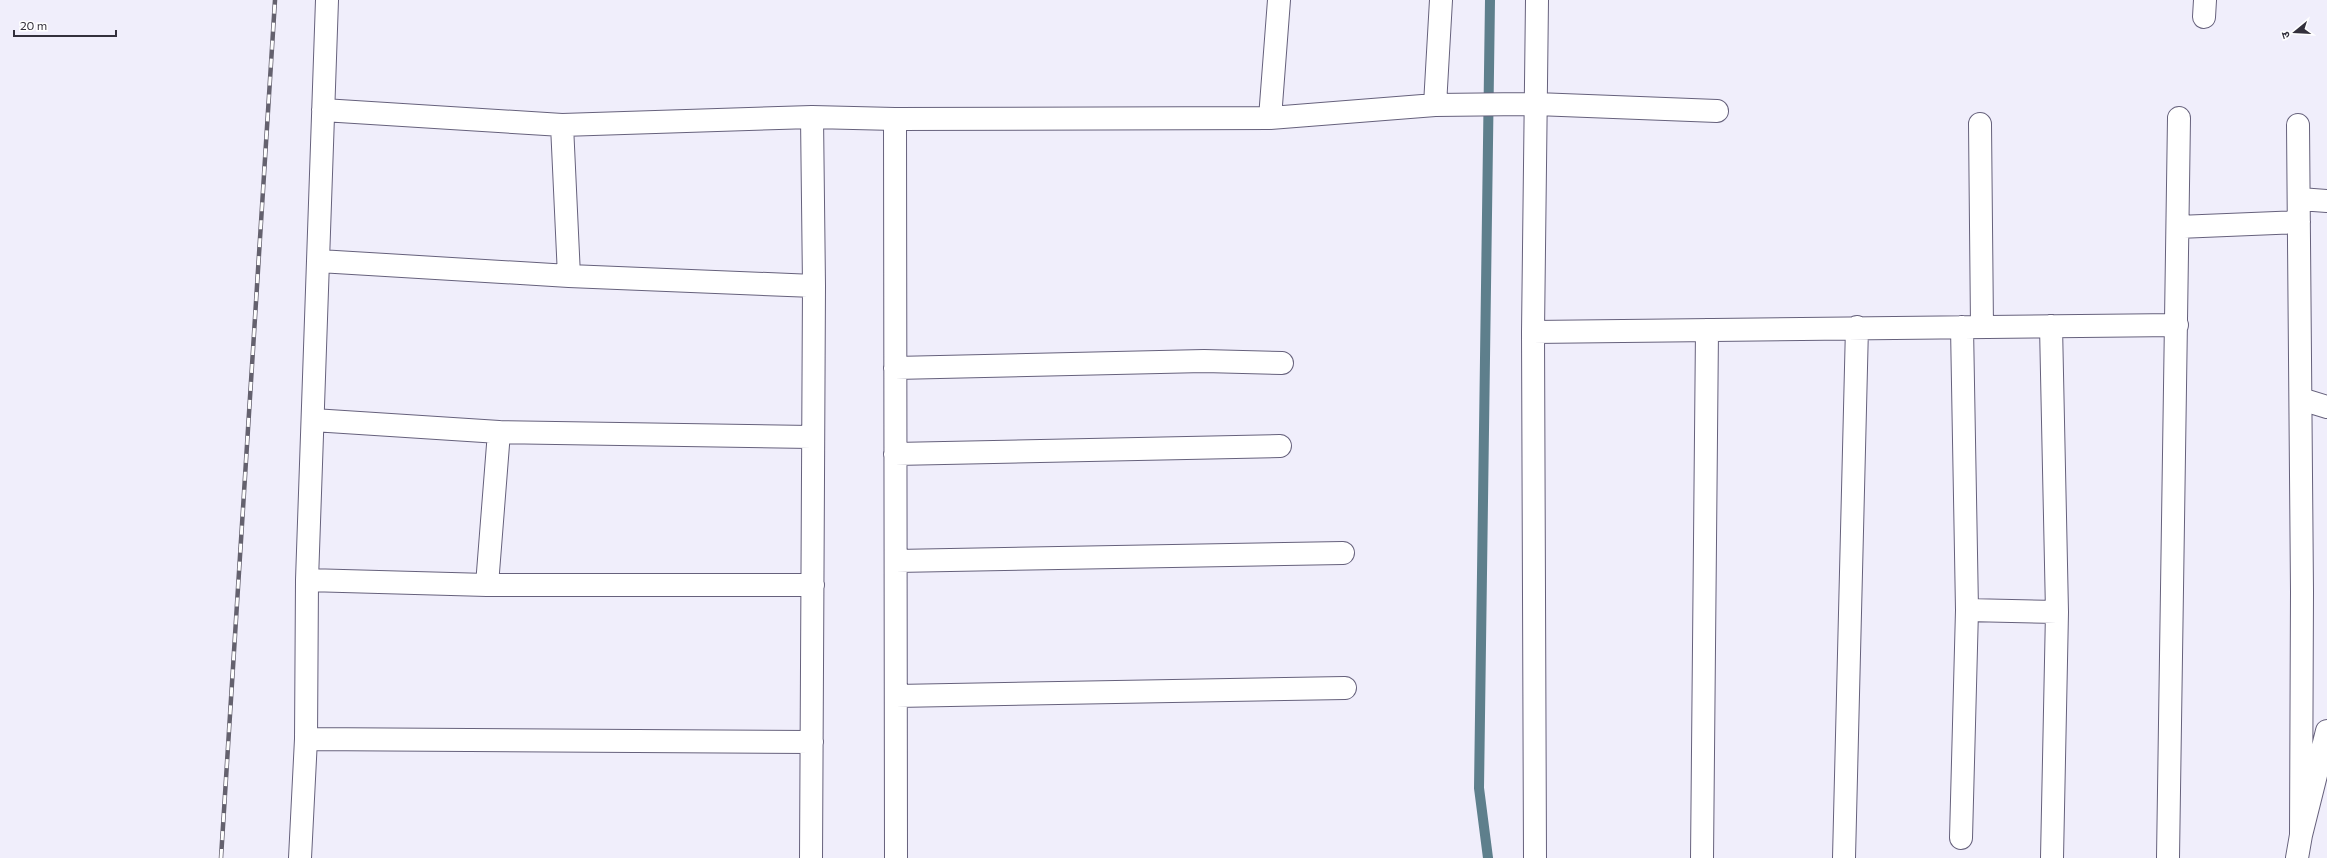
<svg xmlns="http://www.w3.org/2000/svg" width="2327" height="858" font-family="Commissioner,'Noto Sans Devanagari',sans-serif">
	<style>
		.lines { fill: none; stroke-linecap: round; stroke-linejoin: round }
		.stream { stroke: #5e7f8c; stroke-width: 10 }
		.street-casing { stroke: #66617c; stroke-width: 24 }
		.street { stroke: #fff; stroke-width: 22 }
		.rail-casing { stroke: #64616e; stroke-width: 4.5 }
		.rail { stroke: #fff; stroke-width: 3; stroke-dasharray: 9; stroke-linecap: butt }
	</style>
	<rect width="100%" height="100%" fill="#f0eefb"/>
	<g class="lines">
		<path class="stream" d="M1488,858l-9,-70 11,-788"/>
		<g class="street-casing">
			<path id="street" d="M2204,17l1,-17
				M1435,105l6,-105
				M323,110l239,15 250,-8 83,2 375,-1 165,-13 101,-1 181,7
				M1270,118l9,-118
				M895,119l1,739
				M1980,124l2,203
				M562,125l7,151
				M2298,125l4,466 -1,244
				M2300,199l27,2
				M2178,227l121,-5
				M319,261l250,15 245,10
				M2051,326l6,286 -5,246
				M1533,332l644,-7
				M895,368l309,-7 78,2
				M2301,399l26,8
				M313,420l186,12 312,5
				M895,454l385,-8
				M896,561l447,-8
				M307,580l180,5h326
				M487,585l12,-153
				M1967,610l90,2
				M896,696l449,-8
				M306,739l506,3
				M1961,838l6,-228 -5,-283
				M300,858l6,-119 1,-159 20,-580
				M811,858l3,-572 -2,-169
				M1535,858l-2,-526 4,-332
				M1702,858l5,-528
				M1844,858l13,-531
				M2168,858l11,-740
				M2297,858l4,-23 26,-104"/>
		</g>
		<use href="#street" class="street"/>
		<g class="rail-casing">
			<path id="rail" d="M221,858l54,-858"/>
		</g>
		<use href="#rail" class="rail"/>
	</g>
	<g transform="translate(2295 32) rotate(252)" stroke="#ffffff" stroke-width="3" paint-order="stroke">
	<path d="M0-3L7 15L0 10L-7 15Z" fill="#33303c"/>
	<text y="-6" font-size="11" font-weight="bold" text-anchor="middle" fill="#33303c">उ</text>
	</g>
	<path d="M14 30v6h102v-6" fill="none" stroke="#33303c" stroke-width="2"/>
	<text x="20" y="30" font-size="12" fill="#33303c" stroke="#ffffff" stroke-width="3" paint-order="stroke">20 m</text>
</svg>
